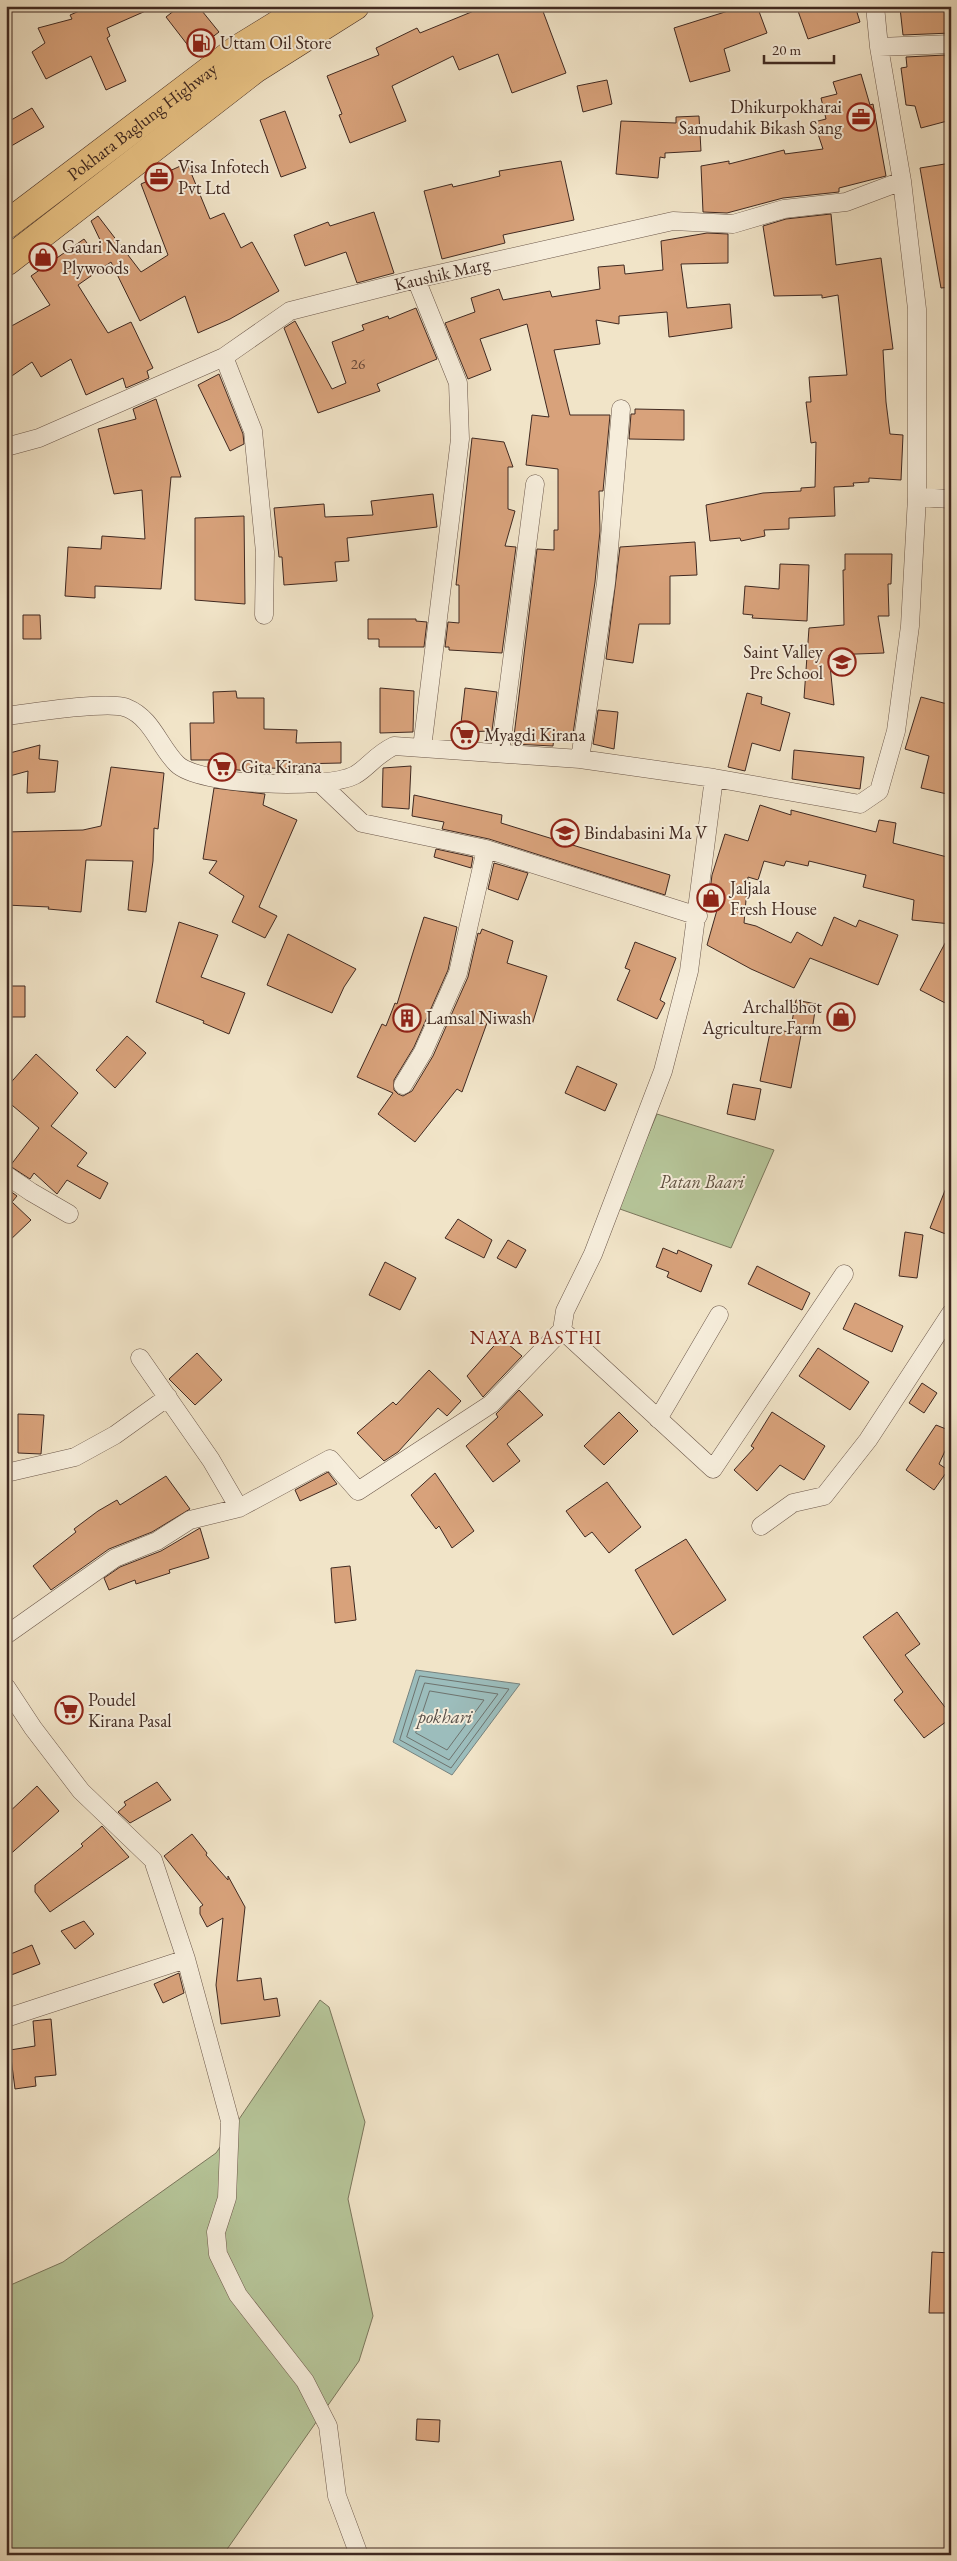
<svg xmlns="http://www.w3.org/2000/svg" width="957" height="2561" font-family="'EB Garamond',serif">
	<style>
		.green { fill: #b6c599; stroke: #7b775d }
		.water { fill: #9cbdbc; stroke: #77827e }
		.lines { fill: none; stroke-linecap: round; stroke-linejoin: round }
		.shore { stroke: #6e736e; stroke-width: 1 }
		.building { fill: #d8a27b; stroke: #402921 }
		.street-casing { stroke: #6c584b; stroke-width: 19 }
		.highway-casing { stroke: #402921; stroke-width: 29 }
		.street { stroke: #f6eddb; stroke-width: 18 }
		.highway { stroke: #e8c284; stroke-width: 28 }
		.labels { text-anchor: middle; stroke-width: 4; stroke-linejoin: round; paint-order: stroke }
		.number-label { font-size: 15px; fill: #664738 }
		.poi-label { font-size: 18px; fill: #402921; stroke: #f6eddb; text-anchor: start }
		.street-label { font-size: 18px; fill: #402921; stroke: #f6eddb }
		.park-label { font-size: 18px; font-style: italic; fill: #5e503f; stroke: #f6eddb }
		.neighbourhood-label { font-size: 19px; letter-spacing: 1px; fill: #7a1f14; stroke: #f6eddb }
		.water-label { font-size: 19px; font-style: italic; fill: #574e48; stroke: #f6eddb }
	</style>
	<rect width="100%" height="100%" fill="#f1e4c8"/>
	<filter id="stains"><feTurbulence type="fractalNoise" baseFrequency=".004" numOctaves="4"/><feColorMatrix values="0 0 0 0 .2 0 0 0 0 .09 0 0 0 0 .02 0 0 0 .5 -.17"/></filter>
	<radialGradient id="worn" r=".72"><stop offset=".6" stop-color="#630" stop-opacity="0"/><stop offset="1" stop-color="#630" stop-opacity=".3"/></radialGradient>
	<path class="green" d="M657,1114l117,36 -43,98 -114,-40z
		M320,2000l9,7 36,115 -17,77 25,117 -14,45 -136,194h-217v-268l57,-25 153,-109z"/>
	<path class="water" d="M416,1670l104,14 -68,91 -59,-33z"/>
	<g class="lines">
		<path class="shore" d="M420,1676l89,13 -58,79 -51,-28z
			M425,1683l73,11 -49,66 -42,-23z
			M430,1691l54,9 -37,50 -31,-17z"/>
	</g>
	<path class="building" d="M91,6h66l-50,22 3,8 -3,2 19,43 -20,9 -15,-34 -45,23 -14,-27 13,-9 -7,-15 34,-9 -2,-4z
		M180,6h18l21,26 -26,20 -27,-35z
		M486,6h55l25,67 -54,20 -14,-39 -39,16 -6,-14 -61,30 14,35 -56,22 -11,-28 3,-1 -15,-38 52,-21 -3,-7 41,-20 3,5z
		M744,6h13l10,27 -43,16 6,22 -40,11 -16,-54z
		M813,6h42l5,16 -52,17 -10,-28z
		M918,6h33v27l-48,2 -3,-27z
		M945,55l6,39v26l-30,8 -6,-22 -9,-1 -5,-37 6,-1 -1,-10z
		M861,74l9,31 3,-1 13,72 -47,12v4l-56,6 -56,15 -24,-1 -2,-46 28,-5v3l55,-14 1,4 38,-5 -9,-27 12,-3 -5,-21 16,-4 -4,-12z
		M607,80l5,24 -29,8 -6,-26z
		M32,108l12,19 -38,22v-26z
		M285,111l21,57 -25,9 -21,-57z
		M699,116l2,35 -36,2v5l-5,-1 -2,21 -42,-4 5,-53 55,2v-6z
		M561,161l13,59 -71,15 2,8 -63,16 -18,-68 28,-7 1,3 47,-11 -1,-5z
		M187,163l23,56 14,-6 17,35 11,-6 27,49 -49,28 -32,14 -13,-37 -45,25 -29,-59 -33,23 30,48 23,-11 22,46 -6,3 2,7 -23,10 -3,-10 -37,17 -15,-36 -30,18 -9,-15 -26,18v-51l44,-24 -19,-29 53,-37 9,12 9,-7 -11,-23 7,-5 43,56 27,-17 -27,-71z
		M951,163v124l-10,1 -21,-120z
		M374,212l20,61 -37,10 -11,-31 -41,14 -11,-31 34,-13 2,4z
		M831,214l5,51 45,-7 12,91 -10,1 3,52 4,32 13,1 -2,45 -32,-2v4l-16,1 1,3 -20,1 1,29 -46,2v11l-25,1 1,6 -24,5 -1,-3 -30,3 -4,-36 57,-12 38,-2v-3l14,-1 1,-45 -5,1 -5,-41h5l-2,-25 38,-2 -9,-80 -16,3v-3l-48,1 -11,-70 23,-7z
		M707,233l21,1v29l-47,1 6,44 43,-4 2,24 -63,9 -2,-25 -48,4v8l-23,-4 4,24 -46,6 16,65h40l-7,76h-4l1,40 -5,51 -23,159 -18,-4 -1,9 -40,-2 24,-195 17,1v-20h4v-61l-32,-4 6,-50 17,2 -22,-93 -47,15 11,31 -23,9 -23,-56 30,-11 -4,-14 28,-9 4,11 47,-9 2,6 48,-8 -2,-22 26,-2 1,9 38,-4 -2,-29z
		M416,308l21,51 -60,25 3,7 -62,22 -34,-85 11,-7 37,68 14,-6 -14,-41 32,-12 -2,-5 26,-9 1,3z
		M219,374l24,60 1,10 -14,7 -32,-66z
		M156,399l25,78h-10l-10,112 -66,-3v12l-30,-2 3,-49 33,2 1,-13 43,3 -3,-49 -28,4 -16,-65 38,-10 -3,-10z
		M635,409l49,1v30l-55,-1 2,-25h4z
		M472,438l32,4 9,25h-5v42l7,2 -10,35 11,1 -14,106 -53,-3v-3h-4l3,-25 11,1v-38h-3z
		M433,494l4,33 -90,11 2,23 -14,1 2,19 -53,4 -2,-28h-3l-5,-49 50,-4 1,13 48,-2 -2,-14z
		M244,516l1,88 -50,-4v-82z
		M695,542l2,33 -27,1v48h-31l-6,39 -27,-4 14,-112z
		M845,554h47l-1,30h-3l1,32h-11l6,37 -55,2 5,50 -30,-7 5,-70 35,-3 -1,-55h2z
		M780,564l29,1 -2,56 -55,-3 1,-3 -10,-1 2,-28 34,3z
		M23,615h17l1,24h-18z
		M368,619h48v2l11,1 -3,25h-45v-8h-11z
		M380,688l34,3 -1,41 -33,1z
		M465,688l32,4 -5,39 -32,1z
		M236,691l1,7h27v31l33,1 -1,13 45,-1v21l-45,1v5l-27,-1 -1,5h-4l-52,-6v-7h-21l-1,-37h24l-1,-31z
		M747,693l15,4 -1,7 29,9 -10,38 -28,-8 -7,28 -17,-4z
		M921,697l30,8v87l-3,-1 -1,3 -26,-6 8,-32 -24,-7z
		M598,710l20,2 -4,37 -21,-5z
		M40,745l-1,14 19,2 -3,31 -28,1 1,-22 -22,6v-23z
		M794,750l70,7 -4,32 -68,-10z
		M411,766l-2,43 -27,-2 1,-39z
		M111,767l53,6 -6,56 -4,-1 -1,33 -7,51 -18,-2 5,-49 -47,-1 -5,52 -33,-3 1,-2 -43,-2v-73l77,-2 18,-4z
		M214,788l51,6 -2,11 34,15 -38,87 18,9 -12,22 -33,-16 12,-26 -35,-23 8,-12 -14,-2z
		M414,795l88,20 -1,8 169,52 -5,20 -176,-56 -47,-10 2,-7 -32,-6z
		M760,805l31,10v-5l85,22 3,-12 17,3 -3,20 58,15v66l-39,-4 2,-20 -51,-13 3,-12 -57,-14 -1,5 -22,-5 -2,5 -20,-5 -6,19 -10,-3 -4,46 12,3 35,17 6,-11 25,14 12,-29 22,10 3,-7 39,15 -20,50 -68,-27 -16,30 -43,-19 -44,-24 10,-35 -9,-3 4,-32 13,-41 23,7z
		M436,849l37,8 -2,11 -37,-11z
		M494,863l34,10 -10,27 -30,-11z
		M424,917l33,10 -9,43 -34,77 -20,33v10l4,4 5,2 9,-5 21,-35 35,-79 10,-44 2,1 2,-5 31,12 -6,22 40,13 -15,49 -41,-13 -29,80 -5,-3 -42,53 -37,-28 15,-21 -36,-16 25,-53 4,2 9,-23 2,1z
		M179,922l39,13 -17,42 44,16 -16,41 -26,-11 1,-2 -48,-19z
		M951,932v74l-31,-16z
		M288,934l68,35 -12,18 -12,26 -65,-28z
		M635,942l41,16 -16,42 5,3 -8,16 -40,-19 13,-30 -5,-2z
		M6,986h19v31h-19z
		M796,1000l20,4 -4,27 -21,-4z
		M771,1028l30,7 -10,53 -31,-7z
		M127,1036l19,17 -31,35 -19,-18z
		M36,1054l42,39 -27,33 36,27 -10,13 31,17 -8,16 -33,-19 -10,14 -23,-21 -4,6 -20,-13 29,-38 -33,-28v-12z
		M577,1066l40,18 -12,27 -40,-18z
		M733,1084l28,5 -6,31 -28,-6z
		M950,1178h1v58l-21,-8z
		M6,1188l11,8 -5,6 19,18 -25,24z
		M458,1219l34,21 -8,18 -39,-20z
		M905,1232l18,3 -6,43 -18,-2z
		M508,1240l18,10 -10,18 -19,-10z
		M663,1248l14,6 1,-4 34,15 -11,27 -34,-15 2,-5 -13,-5z
		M385,1262l31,16 -16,32 -31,-15z
		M757,1266l53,27 -8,17 -54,-26z
		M855,1303l48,23 -11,26 -49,-23z
		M501,1338l21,18 -39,41 -16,-21z
		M818,1348l51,34 -19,28 -51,-34z
		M197,1353l25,27 -27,25 -26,-26z
		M429,1370l32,31 -14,15 -9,-8 -40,44 -14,9 -27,-28 36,-31 3,3z
		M922,1383l15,10 -13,20 -15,-10z
		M519,1390l24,25 -36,29 13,17 -27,21 -27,-36 32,-29 -2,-3z
		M619,1412l19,19 -34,34 -20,-19z
		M772,1412l53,34 -21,34 -24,-15 -23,26 -23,-21 20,-22 -3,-2z
		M18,1414l26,1 -3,39 -23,-1z
		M936,1425l15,6v7l-12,26 9,6 -14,20 -28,-20z
		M328,1472l9,12 -37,17 -5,-11z
		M435,1473l39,58 -22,17 -13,-22 -3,3 -25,-34z
		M166,1476l24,33 -38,23 -43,17 -58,41 -18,-24 43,-34 -2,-3 24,-18 19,-11 3,5z
		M607,1482l34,45 -32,26 -17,-21 -7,5 -19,-26z
		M200,1528l9,30 -40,12 1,3 -34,11 -1,-4 -26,10 -5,-12 16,-11 41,-16z
		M686,1539l40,61 -53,35 -38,-65z
		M350,1566l6,54 -21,3 -4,-55z
		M897,1612l23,32 -15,11 46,60v3l-27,20 -30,-38 9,-8 -40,-55z
		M157,1782l14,18 -41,23 -12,-11 8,-7 -2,-3z
		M37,1786l22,25 -53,47v-43z
		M102,1826l27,31 -79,55 -15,-20v-7l48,-39 -2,-2z
		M192,1834l15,19 -1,2 22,25v-4l17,31 -8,74 24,-3 3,22 13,-2 3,18 -59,8 -5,-39 7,-67 -16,9 -7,-13v-7l3,-2 -39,-49z
		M84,1921l10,13 -19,15 -14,-18z
		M32,1945l8,19 -34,13v-21z
		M179,1973l5,20 -21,10 -9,-19z
		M51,2019l5,56 -21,2 1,9 -21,3 -5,-39 25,-4 -2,-25z
		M932,2252l19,1 -1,60h-21z
		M417,2419l23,1 -1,22 -23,-2z"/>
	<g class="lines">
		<g class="street-casing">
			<path id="street" d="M879,47l72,-3
				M416,279l42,104 2,56 -38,309
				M224,357l29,74 12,121 -1,63
				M6,447l33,-9 185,-81 66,-46 126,-32 257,-58 60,3 51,-15 62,-7 56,-21
				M917,497l34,2
				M6,716c24,-3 103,-16 121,-8 25,10 32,38 50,56 22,22 150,26 178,11 14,-8 20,-20 39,-29l186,13 134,19 146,26 19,-13 17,-60 14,-105 7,-129v-188l-15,-128 -23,-134 -4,-41
				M500,753l35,-269
				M580,759l26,-176 15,-174
				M714,778l-25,193 -26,100 -70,183 -28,57 -3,19 151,139 131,-195
				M321,784l41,39 124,26
				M403,1085l20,-33 35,-79 28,-124 212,67
				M6,1175l25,17 38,22
				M140,1358l71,102 28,48
				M658,1419l61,-104
				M6,1473l69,-16 40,-22 53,-38
				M761,1526l32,-23 31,-7 44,-56 83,-127
				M6,1635l109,-77 42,-17 33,-21 49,-12 91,-49 28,32 133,-87 71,-74
				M6,1687l27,41 48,63 72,69 33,99 44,162 -3,77 -11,34 2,22 20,41 67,86 23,45 9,70 22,59
				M6,2018l180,-59"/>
		</g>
		<g class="highway-casing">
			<g id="highway">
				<path id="s1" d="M6,225l232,-176 70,-43"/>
				<path d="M6,262l249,-193 100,-63"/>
			</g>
		</g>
		<use href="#street" class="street"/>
		<use href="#highway" class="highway"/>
	</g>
	<defs>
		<g id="fuel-ring" transform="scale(1.4375)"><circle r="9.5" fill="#f6eddb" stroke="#8f2418" stroke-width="1.5"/><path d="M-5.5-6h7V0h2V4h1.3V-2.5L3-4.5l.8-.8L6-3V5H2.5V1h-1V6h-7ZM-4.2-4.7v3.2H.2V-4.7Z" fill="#8f2418"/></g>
		<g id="office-ring" transform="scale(1.4375)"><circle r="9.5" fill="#f6eddb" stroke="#8f2418" stroke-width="1.5"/><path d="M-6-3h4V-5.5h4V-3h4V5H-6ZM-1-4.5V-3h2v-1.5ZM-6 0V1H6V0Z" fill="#8f2418"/></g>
		<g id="shop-ring" transform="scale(1.4375)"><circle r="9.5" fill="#f6eddb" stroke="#8f2418" stroke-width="1.5"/><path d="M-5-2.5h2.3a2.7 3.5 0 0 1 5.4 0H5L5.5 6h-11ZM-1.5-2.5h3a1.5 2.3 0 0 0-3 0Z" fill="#8f2418"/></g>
		<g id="school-ring" transform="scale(1.4375)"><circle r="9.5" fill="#f6eddb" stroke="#8f2418" stroke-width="1.5"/><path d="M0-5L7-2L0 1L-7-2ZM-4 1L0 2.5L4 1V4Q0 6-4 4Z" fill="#8f2418"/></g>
		<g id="supermarket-ring" transform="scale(1.4375)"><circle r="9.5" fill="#f6eddb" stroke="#8f2418" stroke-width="1.5"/><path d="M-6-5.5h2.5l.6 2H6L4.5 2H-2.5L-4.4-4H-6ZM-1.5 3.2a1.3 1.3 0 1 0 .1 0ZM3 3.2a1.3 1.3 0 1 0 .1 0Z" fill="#8f2418"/></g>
		<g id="building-ring" transform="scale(1.4375)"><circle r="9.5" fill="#f6eddb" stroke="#8f2418" stroke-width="1.5"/><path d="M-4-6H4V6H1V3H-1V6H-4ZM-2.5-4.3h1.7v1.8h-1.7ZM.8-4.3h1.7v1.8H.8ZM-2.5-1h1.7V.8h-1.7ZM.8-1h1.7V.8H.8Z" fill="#8f2418"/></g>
	</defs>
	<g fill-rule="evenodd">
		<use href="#fuel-ring" x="201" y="43"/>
		<use href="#office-ring" x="861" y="117"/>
		<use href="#office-ring" x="159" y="177"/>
		<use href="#shop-ring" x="43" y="257"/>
		<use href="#school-ring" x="842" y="662"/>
		<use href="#supermarket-ring" x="465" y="735"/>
		<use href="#supermarket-ring" x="222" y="767"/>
		<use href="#school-ring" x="565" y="833"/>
		<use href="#shop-ring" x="711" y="898"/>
		<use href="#shop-ring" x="841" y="1017"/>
		<use href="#building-ring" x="407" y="1018"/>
		<use href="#supermarket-ring" x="69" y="1710"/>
	</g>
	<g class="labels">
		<g class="number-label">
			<text x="358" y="369">26</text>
		</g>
		<g class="poi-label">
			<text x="220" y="49">Uttam Oil Store</text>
			<text x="842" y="113" text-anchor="end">Dhikurpokharai<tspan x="842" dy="21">Samudahik Bikash Sang</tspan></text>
			<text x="178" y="173">Visa Infotech<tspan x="178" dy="21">Pvt Ltd</tspan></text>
			<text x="62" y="253">Gauri Nandan<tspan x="62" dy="21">Plywoods</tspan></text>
			<text x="823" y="658" text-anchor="end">Saint Valley<tspan x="823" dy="21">Pre School</tspan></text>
			<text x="484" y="741">Myagdi Kirana</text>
			<text x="241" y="773">Gita Kirana</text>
			<text x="584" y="839">Bindabasini Ma V</text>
			<text x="730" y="894">Jaljala<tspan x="730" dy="21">Fresh House</tspan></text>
			<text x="822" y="1013" text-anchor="end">Archalbhot<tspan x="822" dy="21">Agriculture Farm</tspan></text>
			<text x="426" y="1024">Lamsal Niwash</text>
			<text x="88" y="1706">Poudel<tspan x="88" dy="21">Kirana Pasal</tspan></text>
		</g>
		<g class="street-label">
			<text dy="6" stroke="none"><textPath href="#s1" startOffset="171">Pokhara Baglung Highway</textPath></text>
			<text transform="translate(442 274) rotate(-13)" y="6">Kaushik Marg</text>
		</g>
		<g class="park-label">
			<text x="702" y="1188">Patan Baari</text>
		</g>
		<g class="neighbourhood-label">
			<text x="536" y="1344">NAYA BASTHI</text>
		</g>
		<g class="water-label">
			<text x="445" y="1723">pokhari</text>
		</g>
	</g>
	<rect width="957" height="2561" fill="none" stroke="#f1e4c8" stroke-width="25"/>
	<rect x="8" y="8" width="942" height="2546" fill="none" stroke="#402921" stroke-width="2.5"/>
	<rect x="12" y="12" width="932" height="2536" fill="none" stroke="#402921"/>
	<path d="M764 55v8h70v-8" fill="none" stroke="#402921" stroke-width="2.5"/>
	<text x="772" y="55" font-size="15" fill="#402921" stroke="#f6eddb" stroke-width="4" paint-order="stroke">20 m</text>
	<rect width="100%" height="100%" filter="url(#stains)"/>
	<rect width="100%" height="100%" fill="url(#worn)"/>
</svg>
